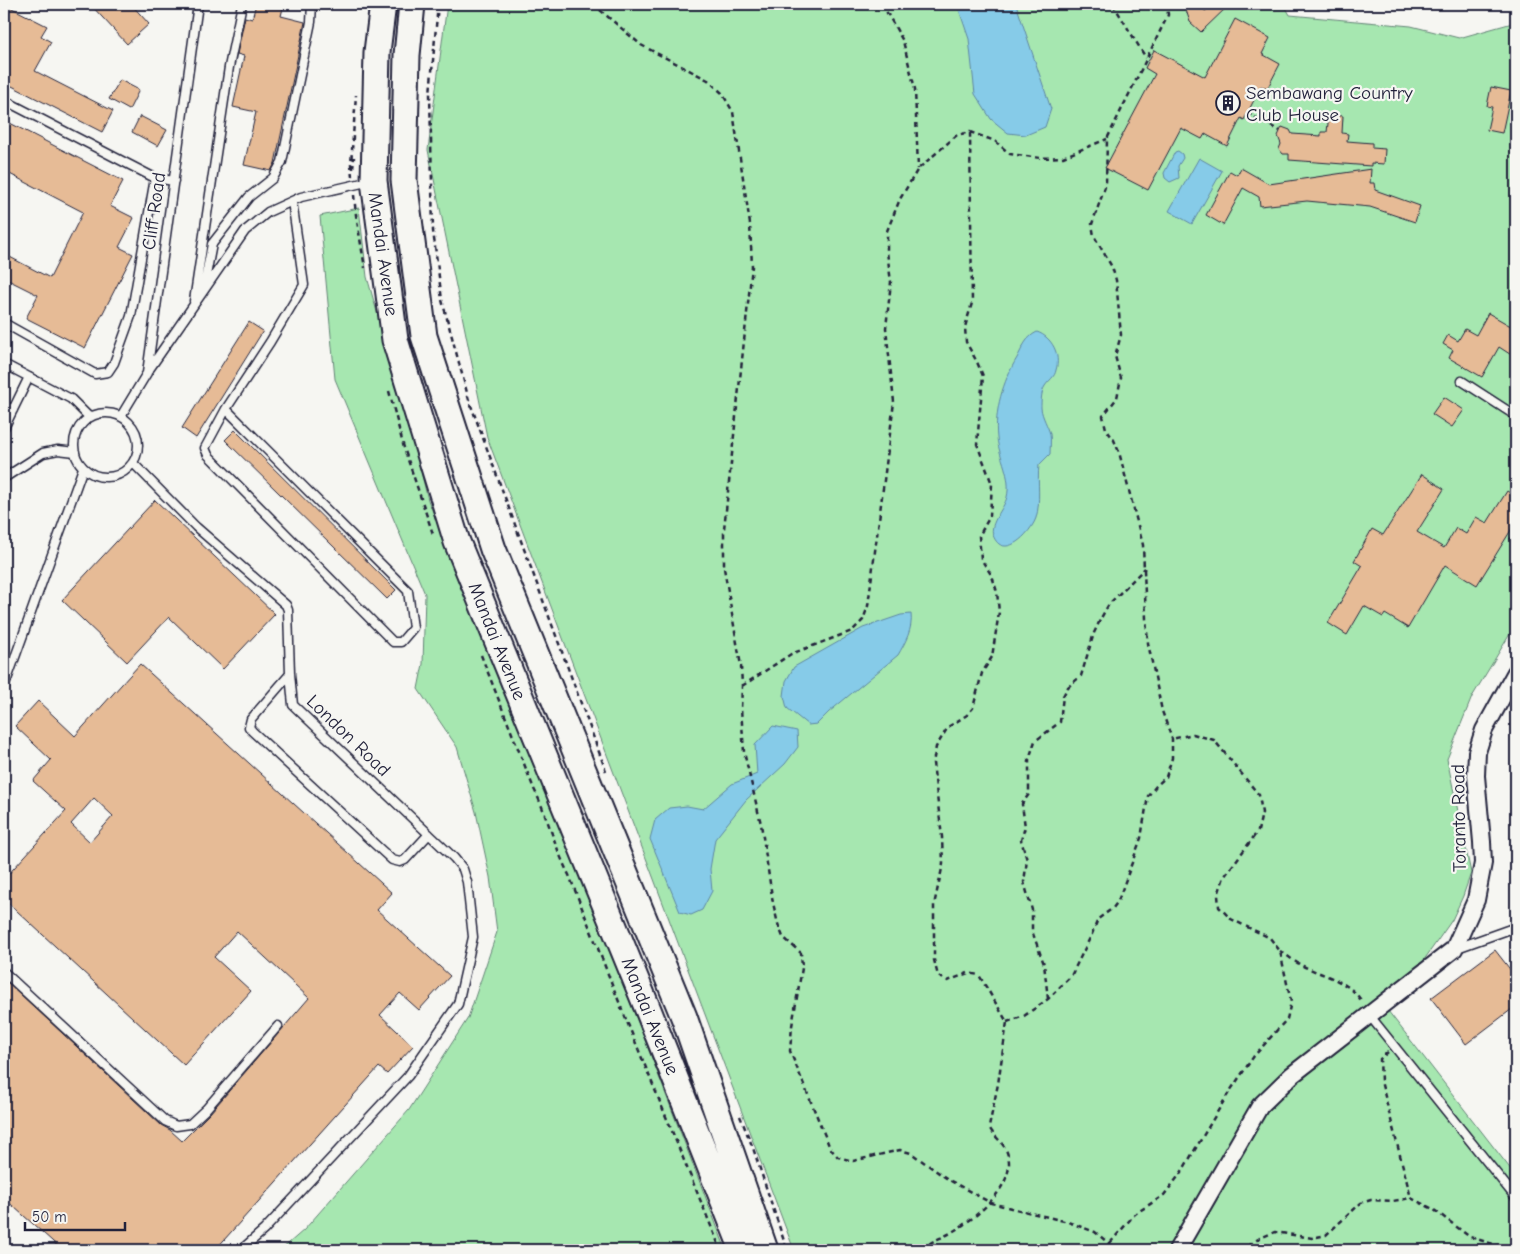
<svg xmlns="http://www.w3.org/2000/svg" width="1520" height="1254" font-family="'Comic Neue',sans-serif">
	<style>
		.green { fill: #a6e7b0; stroke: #648476 }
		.water { fill: #86cbe8; stroke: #5e87a3 }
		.building { fill: #e6bb96; stroke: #22223b; fill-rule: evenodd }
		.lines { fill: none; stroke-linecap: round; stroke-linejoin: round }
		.lane-casing { stroke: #22223b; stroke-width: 11 }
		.street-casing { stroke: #22223b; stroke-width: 20 }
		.primary-casing { stroke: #22223b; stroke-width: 29 }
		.path { stroke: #22223b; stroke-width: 2.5; stroke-dasharray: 5 4; stroke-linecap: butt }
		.lane { stroke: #f6f6f2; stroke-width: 8 }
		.street { stroke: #f6f6f2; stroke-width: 16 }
		.primary { stroke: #f6f6f2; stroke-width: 25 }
		.labels { text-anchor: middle; stroke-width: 4.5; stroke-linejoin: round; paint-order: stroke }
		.poi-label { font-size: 19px; fill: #22223b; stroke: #f6f6f2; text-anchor: start }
		.street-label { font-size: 19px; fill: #22223b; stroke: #f6f6f2 }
	</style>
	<rect width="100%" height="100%" fill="#f6f6f2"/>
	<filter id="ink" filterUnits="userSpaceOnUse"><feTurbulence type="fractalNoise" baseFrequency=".02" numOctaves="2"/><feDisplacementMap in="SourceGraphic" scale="10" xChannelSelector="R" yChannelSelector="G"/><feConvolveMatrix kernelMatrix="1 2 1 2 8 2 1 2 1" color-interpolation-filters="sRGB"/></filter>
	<g filter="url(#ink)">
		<path class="green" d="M447,4h837l6,11 121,11 48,12 57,-16v602l-44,73 -25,62 24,114 -8,23 -11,24 -64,91 128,165v74h-722l-307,-813 -59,-287z
			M359,208l8,69 45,158 16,65 145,354 153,396h-445l23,-20 105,-120 59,-92 29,-86 -7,-55 -14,-65 -19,-65 -39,-58 5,-25 2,-70 -90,-215 -15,-163z"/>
		<path class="water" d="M957,4h59l35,105 -6,18 -19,8 -18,-2 -17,-14 -16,-25 -6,-55z
			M1178,151l4,3 1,4 -5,8 1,12 -9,4 -5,-4 -1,-5 11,-21z
			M1199,158l23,13 -30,53 -23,-13z
			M1037,332c15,5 24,23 19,38 -1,7 -7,10 -11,16 -4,6 -4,16 -4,22 1,9 7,18 9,26 1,6 0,14 0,20l-11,11c-2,18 2,36 -3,53 -5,15 -33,44 -43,17 -4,-12 11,-26 14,-38 5,-20 -8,-40 -10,-59 -3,-27 6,-57 20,-80 6,-11 8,-20 20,-26z
			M911,614c2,15 -6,29 -13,41l-69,57 -12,12 -9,1 -21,-17 -3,-12 2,-15 8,-14 69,-39 38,-13z
			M773,726l24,5 1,16 -13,17 -39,36 -31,39 -5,30 2,22 -10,19 -11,5 -11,-3 -30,-73 5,-19 14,-12 18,-2 16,3 29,-25 25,-10 -2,-29z"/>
		<path class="building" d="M4,4l43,22 -6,10 10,6 -16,29 78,40 -11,21 -98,-50z
			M90,4h41l18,20 -22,20z
			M256,4h28l-3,12 24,6 -30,141 -4,8 -27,-6 12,-53 -23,-5 11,-51 -7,-2 8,-37 7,2z
			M1184,4h18l3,7 9,-7h16l-29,28 -11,-10z
			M1235,19l35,19 -8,16 18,10 -13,25 -6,-3 -17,34 -3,-2 -14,28 -22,-12 -3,5 -21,-11 -33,62 -43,-22 50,-94 -10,-6 9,-18 51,27z
			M120,80l19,10 -10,20 -20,-11z
			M1491,87l20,4 -9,42 -15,-3 5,-23 -5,-1z
			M1329,115l14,1 -1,17 6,1 -1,7 25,2v5l13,1 -1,15 -13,-1v3l-82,-6v-6h-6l-4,-5 2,-5 -3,-8 4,-9 8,3 2,4 29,2v-4h6z
			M140,116l27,14 -9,16 -26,-14z
			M4,120l119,61 -13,25 24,12 -15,29 14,7 -48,94 -59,-30 12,-23 -34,-17v-24l46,24 33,-66 -79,-41z
			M1241,168l28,16 102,-15 -1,14h4l1,7 45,16 -5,16 -45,-15 -63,-6 -47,5 -1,-9 -16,-9 -20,37 -17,-10 24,-44 7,4z
			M1488,313l28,16v29l-17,-11 -17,30 -33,-19 4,-8 -10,-6 5,-9 10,6 7,-12 11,6z
			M249,322l14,9 -67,107 -14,-10z
			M1444,397l20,13 -12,17 -20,-13z
			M235,430l161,160 -9,9 -162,-159z
			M1422,474l22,15 -27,43 27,16 12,-20 10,6 10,-17 11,6 20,-32 9,6v25l-39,63 -32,-20 -37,63 -23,-14 -2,3 -19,-11 -17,29 -19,-12 34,-57 -8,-5 18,-32 11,6z
			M155,500l120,114 -52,55 -54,-52 -42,45 -65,-62z
			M140,664l252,229 -15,17 73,66 -31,34 -19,-17 -20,22 33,31 -26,28 -8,-7 -164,183h-153l-58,-52v-219l157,146 9,5 12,11 28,-28 99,-115 -72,-67 -23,26 37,34 -67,74 -180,-166v-20l62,-68 -33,-30 18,-21 -36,-34 23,-25 37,35zM94,798l19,18 -23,26 -19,-18z
			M1495,950l21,27v29l-50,38 -35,-46z"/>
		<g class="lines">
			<g class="lane-casing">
				<path id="lane" d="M4,100l151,78
					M203,291l9,-47 37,-47 24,-19 9,-16 29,-140 1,-18
					M194,301l35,-234 13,-63
					M4,323l91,51 13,-2 6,-9 17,-47 24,-138 19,3
					M4,364l67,35 18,18
					M148,371l97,-140 23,-19 33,-15 70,-16
					M1462,381l54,35
					M4,405l9,5
					M226,409l182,182 5,37 -12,14h-8l-185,-187 -3,-7 21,-39 44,-67 34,-57 -12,-84
					M74 445a32 32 0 1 1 64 0a32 32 0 1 1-64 0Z
					M121,416l26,-43 51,-369
					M4,428l25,-51
					M133,463l63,64 90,78 2,5 2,64 3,31 161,153 9,11 4,13 6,55 -15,67 -50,72 -144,154 -23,20
					M4,478l39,-25 15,-3 17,2
					M290,674l-39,45 -2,8 3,4 140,129 8,2 5,-2 24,-26
					M4,688l79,-220
					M1457,948l59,-21
					M4,972l161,149 11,5 14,-2 16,-15 72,-83
					M1370,1016l146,182"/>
			</g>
			<g class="street-casing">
				<path id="street" d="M1177,1250l83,-144 32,-31 162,-126 22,-49 7,-37 -1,-21 -6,-66 1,-24 7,-22 32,-58"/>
			</g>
			<g class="primary-casing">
				<path id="primary" d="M383,4l-6,48 -3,129 21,159 62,202 192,470 94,238
					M412,4l-5,51 -3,125 20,156 69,213 191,468 81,233"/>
			</g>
			<path class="path" d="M438,4l-8,90 3,137 9,69 27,100 137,371
				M593,4l48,41 67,35 14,13 11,19 17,112 2,42 -28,263v39l17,98 1,20 -1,23 3,43 17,72 12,79 5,21 5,13 18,16 1,15 -10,58 -2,25 40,97 8,9 15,4 47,-11 11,3 38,27 42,23 77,19 27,10 22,18
				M882,4l21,37 12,48 3,80
				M1113,4l33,54
				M1247,113l33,18
				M353,169l1,-12
				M352,177l-1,-13 5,-69
				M354,195l2,20 9,53
				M389,391l15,57 29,86
				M1510,538l6,4
				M481,655l53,134c14,28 21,59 35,86l54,137 97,236
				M742,686l49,-32 61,-23 11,-11 5,-14 26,-204 -8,-74 5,-46 -4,-30v-21l13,-32 18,-30 39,-34 13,-3 25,9 15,13 31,4 22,-1 44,-18
				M1280,951c8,5 15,11 23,15 21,10 47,15 59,36
				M1048,999l-4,-35 -12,-33v-21l-8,-28 3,-22 -6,-20 4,-13 -3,-23 7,-10v-35l6,-18 25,-19 3,-26 5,-9 13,-11 13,-43 7,-15 8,-14 36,-36
				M1007,1022l17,-6 24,-17 23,-23 21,-42 6,-15 15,-11 5,-7 23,-63 7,-42 8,-10 10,-9 6,-19v-19l-10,-28 -14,-68 -2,-24 -3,-74 -24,-93 -5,-12 -8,-11 -3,-13 14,-18 4,-20 -6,-22 6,-21 -5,-55 -4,-13 -18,-31 -2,-12 14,-40 1,-45 61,-124 -1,-11
				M1388,1052l-8,7 1,22 30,117 22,11 37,28 30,9 6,4
				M740,1116l13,32 34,102
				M1110,1243l25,-29 29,-19 17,-22 47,-79 26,-38 33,-37 4,-17 -11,-51 -10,-13 -39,-19 -12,-12 -1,-12 6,-18 34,-46 4,-18 -3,-18 -45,-55 -21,-6 -21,5
				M923,1250c7,-10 18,-11 29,-18 24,-14 71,-51 53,-84 -4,-7 -12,-13 -16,-21l9,-43 9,-62 -28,-47 -11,-2 -20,8 -10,-5 -4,-16v-55l9,-41 -1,-27 -9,-74 3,-16 12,-20 19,-12 6,-7 9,-35 10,-16 7,-45 -2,-20 -5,-16 -11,-17 -2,-23 11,-20 2,-32 -15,-40 6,-68 -6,-14 -11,-20 -1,-15 7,-24 -2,-171
				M1241,1250l19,-12 15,-6 37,6 14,-3 35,-32 10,-3 22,1 18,-3"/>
			<use href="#lane" class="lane"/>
			<use href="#street" class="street"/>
			<use href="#primary" class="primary"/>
		</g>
	</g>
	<defs>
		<g id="building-ring" transform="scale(1.25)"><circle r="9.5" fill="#f6f6f2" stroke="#22223b" stroke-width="1.5"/><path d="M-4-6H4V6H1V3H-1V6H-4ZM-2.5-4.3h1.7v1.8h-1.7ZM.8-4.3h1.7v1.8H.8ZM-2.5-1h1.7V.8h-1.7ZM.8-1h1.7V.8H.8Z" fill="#22223b"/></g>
	</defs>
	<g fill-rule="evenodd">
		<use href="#building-ring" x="1228" y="103"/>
	</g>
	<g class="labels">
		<g class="poi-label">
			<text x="1246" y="99">Sembawang Country<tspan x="1246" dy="22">Club House</tspan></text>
		</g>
		<g class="street-label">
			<text transform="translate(153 211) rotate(-82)" y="7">Cliff Road</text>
			<text transform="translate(384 254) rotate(82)" y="7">Mandai Avenue</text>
			<text transform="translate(498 641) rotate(68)" y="7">Mandai Avenue</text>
			<text transform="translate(349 735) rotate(44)" y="7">London Road</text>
			<text transform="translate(1458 818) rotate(-91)" y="7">Toranto Road</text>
			<text transform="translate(651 1016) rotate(68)" y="7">Mandai Avenue</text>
		</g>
	</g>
	<rect width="1520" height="1254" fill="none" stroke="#f6f6f2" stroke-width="20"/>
	<rect x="10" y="10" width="1500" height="1234" fill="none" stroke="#22223b" stroke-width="2" filter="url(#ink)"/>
	<path d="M25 1222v8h100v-8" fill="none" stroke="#22223b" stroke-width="2.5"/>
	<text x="32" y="1222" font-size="15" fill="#22223b" stroke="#f6f6f2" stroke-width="4" paint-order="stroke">50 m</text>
</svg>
